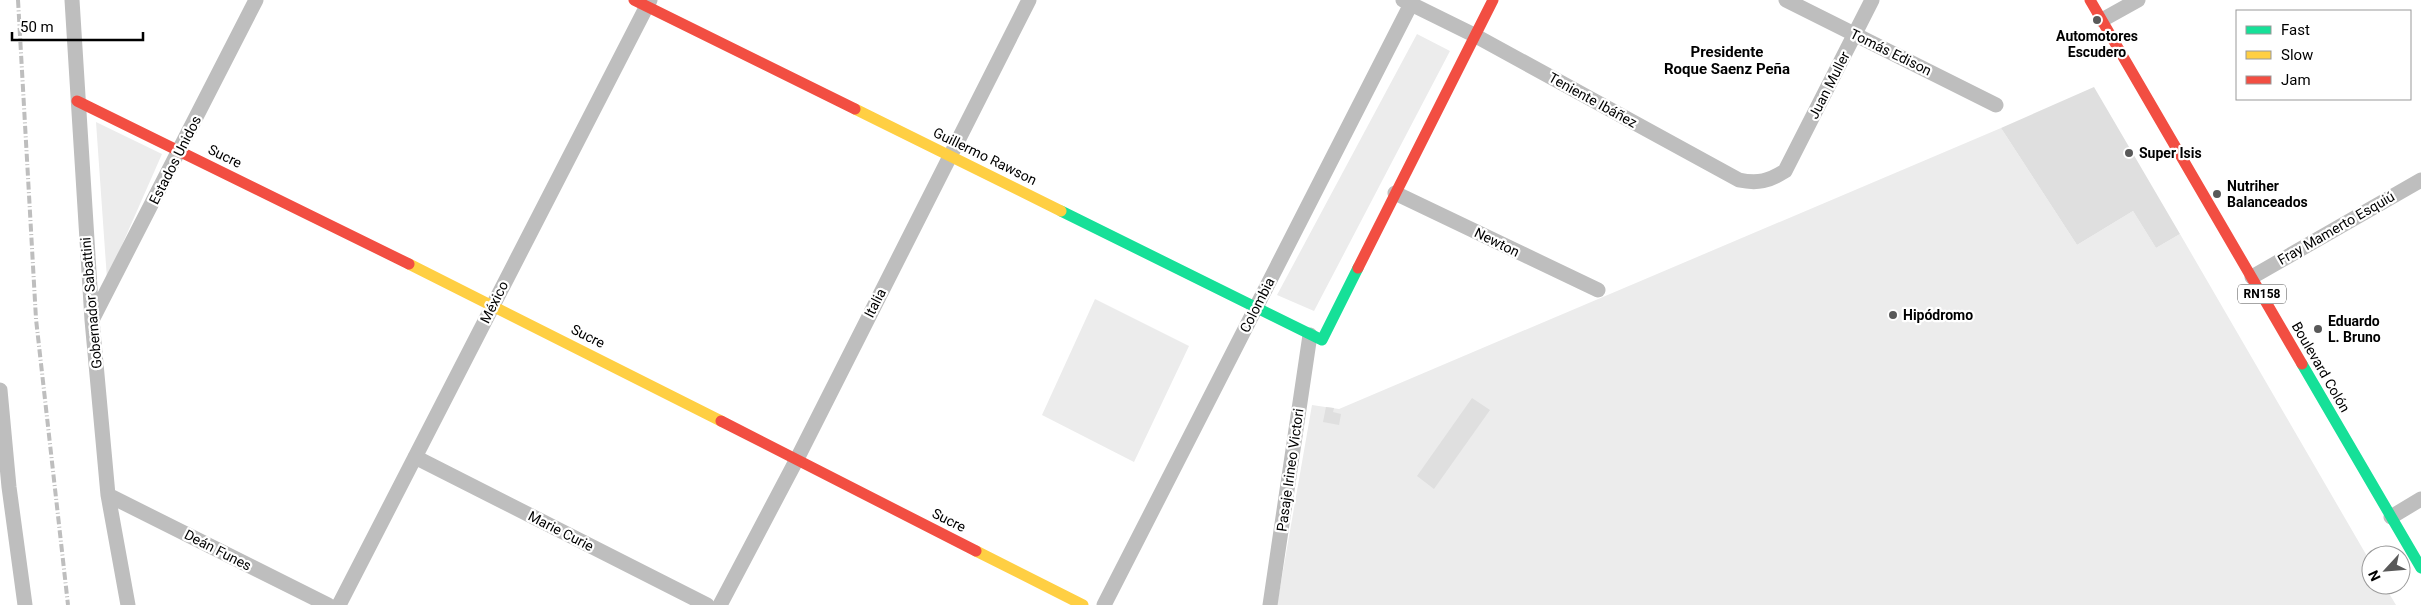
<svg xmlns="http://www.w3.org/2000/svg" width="2421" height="605" font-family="Roboto,sans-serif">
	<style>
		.green { fill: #ececec }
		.building { fill: #dfdfdf }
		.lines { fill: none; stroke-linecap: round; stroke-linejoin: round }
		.street { stroke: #bebebe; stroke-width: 15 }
		.fast { stroke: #16e098; stroke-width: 11 }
		.slow { stroke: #ffcf43; stroke-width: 11 }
		.jam { stroke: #f24e42; stroke-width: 11 }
		.rail { stroke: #bebebe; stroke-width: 4; stroke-dasharray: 8 2.5 1 2.5; stroke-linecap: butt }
		.poi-dot { fill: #595959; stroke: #fff; stroke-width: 2 }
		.labels { text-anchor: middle; stroke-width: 4.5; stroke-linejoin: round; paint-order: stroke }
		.shield { fill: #fff; stroke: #4c4c4c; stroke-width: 1 }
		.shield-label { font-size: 12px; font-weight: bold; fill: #000 }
		.poi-label { font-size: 14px; font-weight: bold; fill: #000; stroke: #fff; text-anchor: start }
		.street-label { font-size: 14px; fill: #000; stroke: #fff }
		.neighbourhood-label { font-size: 15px; font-weight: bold; fill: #000; stroke: #fff }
	</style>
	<rect width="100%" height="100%" fill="#fff"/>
	<path class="green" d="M1417,34l33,17 -136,260 -37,-16z
		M96,122l66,32 -55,125z
		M2001,128l76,117 56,-34 23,37 24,-14 191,329v22h13l12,20h-1119l35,-200 27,4z
		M1095,299l94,47 -55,116 -92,-47z"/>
	<path class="building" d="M2094,87l86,147 -24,14 -23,-37 -56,34 -76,-117z
		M1472,398l18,12 -56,79 -17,-13z
		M1326,407l8,1 -1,4 8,2 -2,11 -16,-3z"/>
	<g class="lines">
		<path class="street" d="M72,0l20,320 16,175 20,110
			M1403,0l71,35 265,145c19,4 30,1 46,-9l87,-171
			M1786,0l210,105
			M2102,20l36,-20
			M1395,193l203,97
			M2252,277l169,-97
			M92,320l164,-320
			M0,390l9,97 16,118
			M415,457l292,148
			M108,495l220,110
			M2391,517l30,-18
			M339,605l311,-605
			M720,605l77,-146 232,-459
			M1104,605l307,-601
			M1270,605l40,-270"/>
		<path class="fast" d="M1061,211l261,129 36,-72
			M2302,364l119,204"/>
		<path class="slow" d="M855,109l206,102
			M409,264l312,157
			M976,551l107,54"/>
		<path class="jam" d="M634,0l221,109
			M2090,0l212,364
			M77,101l332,163
			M1358,268l135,-268
			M721,421l255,130"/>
		<path class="rail" d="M18,0l18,319 32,286"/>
	</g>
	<g class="poi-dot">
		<circle cx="2097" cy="20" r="5"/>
		<circle cx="2129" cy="153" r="5"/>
		<circle cx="2217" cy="194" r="5"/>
		<circle cx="1893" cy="315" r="5"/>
		<circle cx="2318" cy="329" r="5"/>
	</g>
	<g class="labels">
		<rect class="shield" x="2238" y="284.5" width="48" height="19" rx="4"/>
		<g class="shield-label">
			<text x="2262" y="298">RN158</text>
		</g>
		<g class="poi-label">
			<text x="2097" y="41" text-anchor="middle">Automotores<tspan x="2097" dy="16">Escudero</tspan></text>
			<text x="2139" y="158">Super Isis</text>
			<text x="2227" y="191">Nutriher<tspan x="2227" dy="16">Balanceados</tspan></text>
			<text x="1903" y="320">Hipódromo</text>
			<text x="2328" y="326">Eduardo<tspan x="2328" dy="16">L. Bruno</tspan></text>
		</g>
		<g class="street-label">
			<text transform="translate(1891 52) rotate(26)" y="5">Tomás Edison</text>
			<text transform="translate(1829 85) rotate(-63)" y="5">Juan Muller</text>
			<text transform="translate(1593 100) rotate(29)" y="5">Teniente Ibáñez</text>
			<text transform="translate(225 156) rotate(26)" y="5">Sucre</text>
			<text transform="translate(985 156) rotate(26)" y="5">Guillermo Rawson</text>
			<text transform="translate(175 160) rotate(-63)" y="5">Estados Unidos</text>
			<text transform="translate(2336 228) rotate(-30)" y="5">Fray Mamerto Esquiú</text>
			<text transform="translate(1497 242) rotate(26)" y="5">Newton</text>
			<text transform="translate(494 302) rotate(-63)" y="5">México</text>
			<text transform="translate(91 303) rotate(-95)" y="5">Gobernador Sabattini</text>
			<text transform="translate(875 303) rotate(-63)" y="5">Italia</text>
			<text transform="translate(1257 305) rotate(-63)" y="5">Colombia</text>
			<text transform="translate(588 336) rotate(27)" y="5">Sucre</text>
			<text transform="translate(2321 367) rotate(60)" y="5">Boulevard Colón</text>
			<text transform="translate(1290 470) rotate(-82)" y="5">Pasaje Irineo Victori</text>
			<text transform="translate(949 520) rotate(27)" y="5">Sucre</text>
			<text transform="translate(561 531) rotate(27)" y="5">Marie Curie</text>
			<text transform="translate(218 550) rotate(27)" y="5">Deán Funes</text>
		</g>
		<g class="neighbourhood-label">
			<text x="1727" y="57">Presidente<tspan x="1727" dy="17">Roque Saenz Peña</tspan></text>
		</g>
	</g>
	<rect x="2236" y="10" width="175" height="90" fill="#ffffff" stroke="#999999"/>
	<rect x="2246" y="26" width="25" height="8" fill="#16e098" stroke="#999999"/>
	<text x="2281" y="35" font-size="15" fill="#000000">Fast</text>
	<rect x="2246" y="51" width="25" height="8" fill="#ffcf43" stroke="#999999"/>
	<text x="2281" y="60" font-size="15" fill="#000000">Slow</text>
	<rect x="2246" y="76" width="25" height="8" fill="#f24e42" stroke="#999999"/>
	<text x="2281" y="85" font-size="15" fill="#000000">Jam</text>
	<g transform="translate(2386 570) rotate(244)"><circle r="24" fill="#ffffff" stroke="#999999"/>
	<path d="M0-4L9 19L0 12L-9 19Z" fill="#595959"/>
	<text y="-8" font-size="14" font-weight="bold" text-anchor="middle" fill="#000000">N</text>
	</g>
	<path d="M12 32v8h131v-8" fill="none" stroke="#000000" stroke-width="2.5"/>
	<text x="20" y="32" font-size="15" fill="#000000" stroke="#ffffff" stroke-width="4" paint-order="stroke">50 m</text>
</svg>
